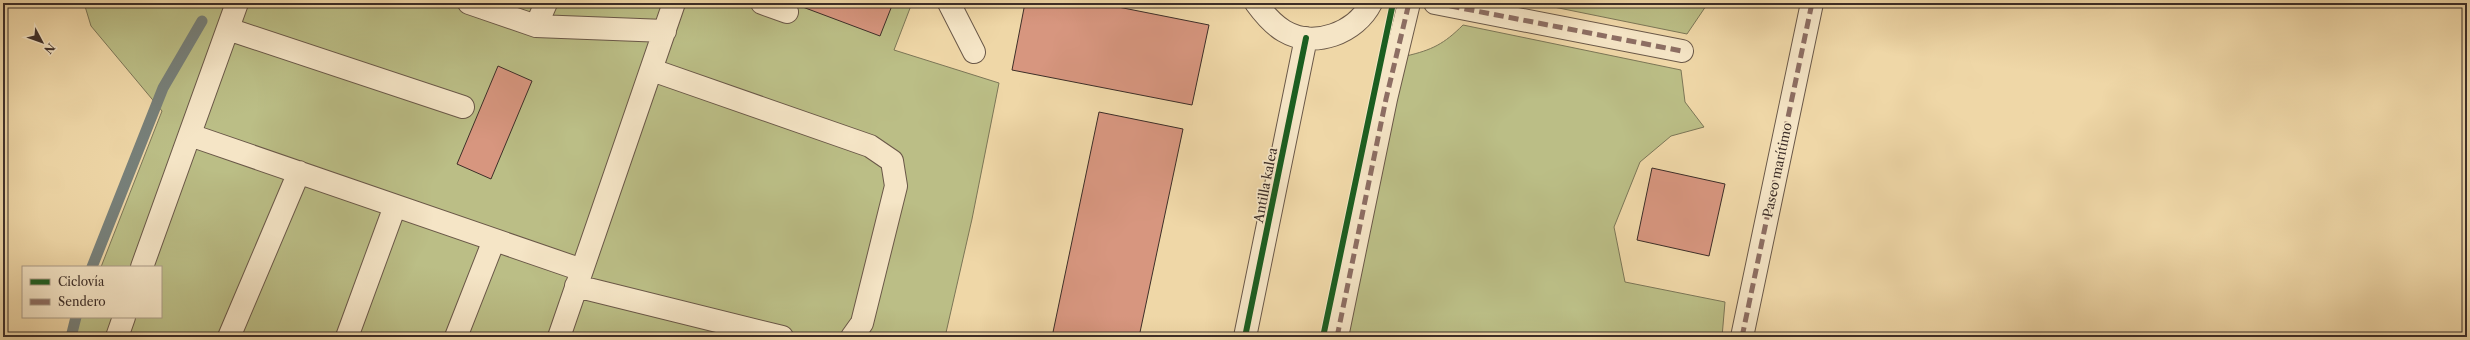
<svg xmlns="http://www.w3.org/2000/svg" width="2470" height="340" font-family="'Libre Caslon Text',serif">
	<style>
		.green { fill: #bbbe86; stroke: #7c7657 }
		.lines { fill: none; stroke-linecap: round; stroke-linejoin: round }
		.stream { stroke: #77807a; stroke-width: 11 }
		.building { fill: #d7967f; stroke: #3d2e28 }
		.minor-casing { stroke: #6a5848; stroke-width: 24 }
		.minor { stroke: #f5e5c6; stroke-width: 22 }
		.quiet { stroke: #8d6e63; stroke-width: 5; stroke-dasharray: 10 5; stroke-linecap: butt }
		.cycleway-casing { stroke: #f5e5c6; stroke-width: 8 }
		.cycleway { stroke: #1b5e20; stroke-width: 6 }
		.labels { text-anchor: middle; stroke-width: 3.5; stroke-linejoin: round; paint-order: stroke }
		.street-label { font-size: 13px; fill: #3d2e28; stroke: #f5e5c6 }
	</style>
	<rect width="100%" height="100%" fill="#efd7a7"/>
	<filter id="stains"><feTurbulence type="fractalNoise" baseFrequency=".005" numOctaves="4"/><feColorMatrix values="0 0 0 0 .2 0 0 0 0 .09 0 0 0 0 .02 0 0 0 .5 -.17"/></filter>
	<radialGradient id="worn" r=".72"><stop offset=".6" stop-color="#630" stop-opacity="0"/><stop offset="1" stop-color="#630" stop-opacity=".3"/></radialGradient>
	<path class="green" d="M84,3h828l-18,47 105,33 -27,136 -27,118h-872l8,-20h80v-50h-60l61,-156 -71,-85z
		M1534,3h174l-21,31z
		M1463,25l218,45 4,32 19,25 -33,9 -31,26 -26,65 11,55 100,20 -3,35h-377l61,-281c26,-6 38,-12 57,-31z"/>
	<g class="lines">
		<path class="stream" d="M92,267l71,-179 39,-67
			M71,337l5,-20"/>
	</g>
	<path class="building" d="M792,3h101l-13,33z
		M1025,3h73l111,22 -17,80 -180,-35z
		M498,66l34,15 -41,98 -34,-15z
		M1099,112l84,17 -44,208h-87z
		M1652,168l73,16 -16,72 -72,-16z"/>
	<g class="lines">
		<g class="minor-casing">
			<path id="minor" d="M469,3l67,23 129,5
				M762,3l25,9
				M949,3l25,49
				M1256,3c8,11 16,21 28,28 30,18 72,2 87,-28
				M1435,3l247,48
				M536,26l10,-23
				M228,29l235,78
				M652,70l218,76 22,15 4,25 -34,137 -10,14
				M190,135l392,135
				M142,267l95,-264
				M576,286l206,51
				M117,337l7,-20
				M229,337l70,-165
				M347,337l48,-131
				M456,337l38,-97
				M559,337l115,-334
				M1245,337l61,-299
				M1337,337l49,-238 23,-96
				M1742,337l70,-334"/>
		</g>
		<use href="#minor" class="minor"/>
		<path class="quiet" d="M1435,3l247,48
			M1337,337l49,-238 23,-96
			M1742,337l70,-334"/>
		<g class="cycleway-casing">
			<path id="cycleway" d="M1245,337l61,-299
				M1323,337l70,-334"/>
		</g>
		<use href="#cycleway" class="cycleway"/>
	</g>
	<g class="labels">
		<g class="street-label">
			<text transform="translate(1777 170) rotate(-78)" y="5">Paseo marítimo</text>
			<text transform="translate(1265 185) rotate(-79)" y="5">Antilla kalea</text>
		</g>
	</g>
	<rect width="2470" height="340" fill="none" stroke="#efd7a7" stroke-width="16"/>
	<rect x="4" y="4" width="2462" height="332" fill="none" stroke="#3d2e28" stroke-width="2"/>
	<rect x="8" y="8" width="2454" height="324" fill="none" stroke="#3d2e28"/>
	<rect x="22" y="266" width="140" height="52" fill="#f5e5c6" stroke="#ab9c87"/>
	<rect x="30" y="279" width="20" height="6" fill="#1b5e20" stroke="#ab9c87"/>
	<text x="58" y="286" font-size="12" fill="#3d2e28">Ciclovía</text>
	<rect x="30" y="299" width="20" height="6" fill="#8d6e63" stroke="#ab9c87"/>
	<text x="58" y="306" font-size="12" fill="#3d2e28">Sendero</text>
	<g transform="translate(42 42) rotate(131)" stroke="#f5e5c6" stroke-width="3" paint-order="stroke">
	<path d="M0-3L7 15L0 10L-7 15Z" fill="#3d2e28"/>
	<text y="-6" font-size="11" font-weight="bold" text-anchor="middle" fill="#3d2e28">N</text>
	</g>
	<rect width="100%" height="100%" filter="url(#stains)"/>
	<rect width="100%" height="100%" fill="url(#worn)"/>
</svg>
